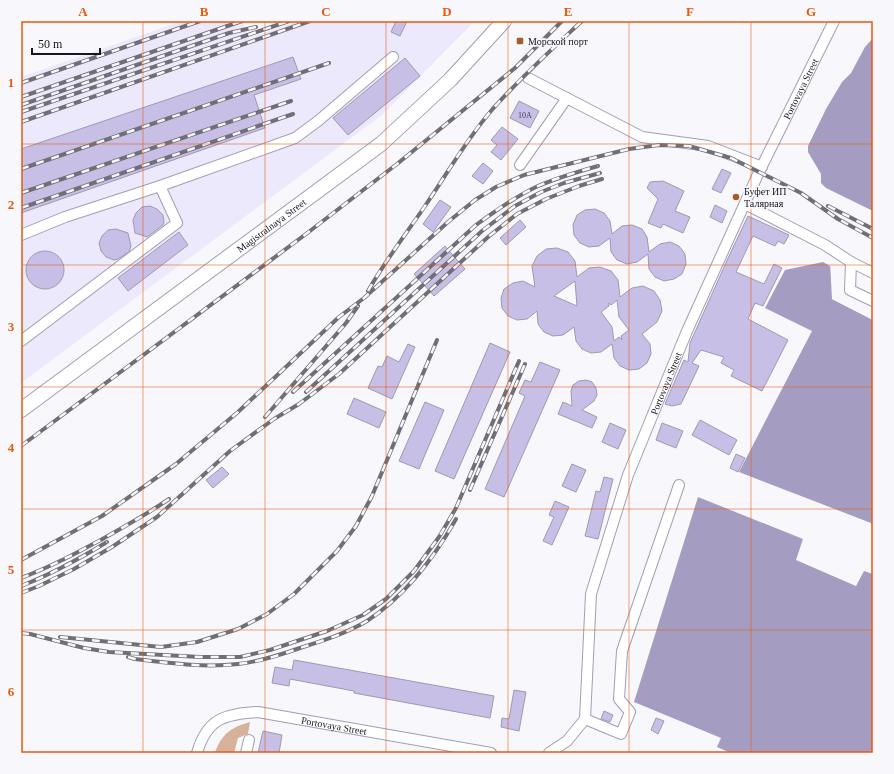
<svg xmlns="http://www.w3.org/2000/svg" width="894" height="774" font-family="'Times New Roman',serif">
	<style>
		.built { fill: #ece9fd }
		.forest { fill: #d6b29b }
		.water { fill: #a59dc1 }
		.pier { fill: #f8f7fc }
		.building { fill: #c7bfe5; stroke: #9e99b2; fill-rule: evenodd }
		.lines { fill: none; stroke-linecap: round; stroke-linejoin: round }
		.minor-casing { stroke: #a29db6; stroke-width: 12 }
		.highway-casing { stroke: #a29db6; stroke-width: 16 }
		.minor { stroke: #fff; stroke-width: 10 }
		.highway { stroke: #fff; stroke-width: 14 }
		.rail-casing { stroke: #706e76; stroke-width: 4 }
		.rail { stroke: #f8f7fc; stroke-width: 2.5; stroke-dasharray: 8; stroke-linecap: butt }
		.grid { fill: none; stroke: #e8590c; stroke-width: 1; stroke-opacity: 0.55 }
		.poi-dot { fill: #a25f2d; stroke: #f8f7fc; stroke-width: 1.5 }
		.labels { text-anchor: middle; stroke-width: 3.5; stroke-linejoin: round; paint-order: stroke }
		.number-label { font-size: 8px; fill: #444050 }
		.poi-label { font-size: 10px; fill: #18161f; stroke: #f8f7fc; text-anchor: start }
		.street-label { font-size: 10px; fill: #18161f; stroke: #f8f7fc }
		.neatline { fill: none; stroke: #e8590c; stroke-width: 1.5 }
		.grid-label { font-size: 13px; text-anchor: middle; font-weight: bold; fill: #e8590c }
	</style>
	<rect width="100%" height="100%" fill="#f8f7fc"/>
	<path class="built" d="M182,21h61l6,17 49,-17h177l-93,94 -361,268v-306z"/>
	<path class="forest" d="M250,722l-2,12 -10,4 -4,15h-19c6,-19 17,-26 35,-31z"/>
	<path class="water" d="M873,38v173l-47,-23 -5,-5v-9l-13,-22v-6l18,-37 16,-27 9,-9 14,-26z
		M823,262l9,5v32l41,21v208l-2,-5 -132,-51 73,-141 -47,-23 20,-38z
		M698,497l105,42 -7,21 60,26 8,-15 9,3v179h-142l-14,-6 4,-9 -87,-36z"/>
	<path class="pier" d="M830,263l3,3 3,16 -2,16 39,19v3l-41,-21z"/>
	<path class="building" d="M396,21h11l-7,15 -9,-4z
		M293,57l8,22 -47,16 11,33 -244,85v-64z
		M405,58l15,18 -72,59 -15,-17z
		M519,101l20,10 -9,17 -20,-10z
		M502,127l16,12 -17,21 -10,-8 6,-7 -6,-5z
		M483,163l10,8 -10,13 -11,-8z
		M722,169l9,4 -10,20 -9,-4z
		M663,181l21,10 -9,20 15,6 -7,16 -20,-9 -2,4 -13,-5 10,-24 -11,-11 3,-6z
		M440,200l11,7 -18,25 -10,-8z
		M715,205l12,6 -5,12 -12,-6z
		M150,206l7,3 6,6 1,8 -1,2 -16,12 -12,-4 -2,-13 3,-7 6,-6z
		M595,209l9,4 6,8 2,13 10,-8 10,-1 10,4 5,8 2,15 11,-8 10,-2 9,4 6,8 1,10 -4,10 -8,5 -10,2 -9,-4 -6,-8 -1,-15 -11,8 -10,2 -10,-4 -6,-8 -1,-14 -11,8 -10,1 -9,-4 -6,-8 -1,-10 4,-10 8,-5z
		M748,216l41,19 -5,9 -6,-3 -3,5 -22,-10 -17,36 28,12 10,-20 8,4 -19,38 -8,-3 -7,16 40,21 -26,51 -31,-15 3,-6 -13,-7 3,-6 -23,-7 -9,13 7,3 -18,38 -9,2 -7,-2 19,-44 4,2 2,-19 39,-87z
		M520,220l6,7 -20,18 -6,-7z
		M116,229l12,4 3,13 -2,6 -11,7 -4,1 -8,-3 -5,-6 -2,-8 3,-7 6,-6z
		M179,232l9,13 -60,46 -10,-13z
		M445,246l20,23 -31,27 -20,-22z
		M557,248l11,4 7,9 2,16 12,-9 11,-1 11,4 7,9 2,17 12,-9 11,-2 11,5 6,9 2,11 -5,11 -15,12 8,10 1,10 -4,9 -8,6 -10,1 -9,-4 -6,-8 -2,-14 -11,8 -10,1 -9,-4 -6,-8 -2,-14 -11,8 -10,1 -9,-4 -6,-8 -1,-13 -10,8 -10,1 -9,-4 -6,-8 -1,-10 3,-9 9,-6 10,-2 12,6 -3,-21 5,-10 9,-7zM575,281l2,25 -23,-10zM617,300l2,17 10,13 -8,6 1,4 -3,-3 -5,4 -2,-14 -11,-15 8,-6v-3l2,2z
		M26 270a19 19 0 1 1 38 0a19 19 0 1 1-38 0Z
		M490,343l20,9 -56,127 -19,-8z
		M408,344l7,3 -23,52 -24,-11 10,-22 4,1 5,-11 12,6z
		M540,362l20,8 -56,127 -19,-8 40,-93 -6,-3 6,-13 6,2z
		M586,380l6,2 4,6 1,7 -3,6 -12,9 15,7 -5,11 -34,-14 5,-12 9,4 -1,-15 2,-6 6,-4z
		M354,398l32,14 -7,16 -32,-14z
		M425,402l19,8 -25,59 -20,-8z
		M700,420l37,20 -8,15 -37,-20z
		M610,423l16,7 -8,19 -16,-7z
		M662,423l21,8 -7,17 -20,-8z
		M736,454l9,4 -7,14 -8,-4z
		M572,464l14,6 -10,22 -14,-6z
		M222,467l7,7 -16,14 -7,-8z
		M604,477l9,2 -15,60 -13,-3 11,-45 4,1z
		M555,501l14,6 -17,38 -9,-4 11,-24 -5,-2z
		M294,660l200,36 -4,22 -136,-25v-2l-64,-12 -1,7 -17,-3 3,-16 17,3z
		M514,690l12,2 -7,39 -18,-4 1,-9 7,1z
		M604,711l9,4 -3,7 -9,-3z
		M656,718l8,3 -6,13 -7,-4z
		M263,731l19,4 -3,18h-21z"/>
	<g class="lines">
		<g class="minor-casing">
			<g id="minor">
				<path d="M528,78l114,59 66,9 54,21"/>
				<path d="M520,165l47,-67"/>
				<path d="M745,204l80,41 26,17 22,11"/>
				<path d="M21,235l44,-18 95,-31 135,-48 23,-17 75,-64"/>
				<path d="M851,262l-1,28 23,11"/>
				<path d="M21,341l156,-118 -17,-37"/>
				<path d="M585,719l36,15 9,-22 -11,-13 3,-48 57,-166"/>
				<path id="s1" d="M197,753c10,-35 28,-39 61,-41l233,41"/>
				<path d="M246,753l3,-13"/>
				<path id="s2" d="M549,753l18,-12 18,-22 6,-125 37,-119 59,-144 72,-159 75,-151"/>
			</g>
		</g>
		<g class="highway-casing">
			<g id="highway">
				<path id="s3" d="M21,410l360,-266 69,-64 54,-59"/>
			</g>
		</g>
		<use href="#minor" class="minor"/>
		<use href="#highway" class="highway"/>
		<g class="rail-casing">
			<path id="rail" d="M21,83l179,-62
				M21,97l221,-76
				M21,105l208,-72 27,-6
				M21,112l268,-91
				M21,122l289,-101
				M21,169l308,-106
				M21,193l270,-92
				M828,206l45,23
				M21,208l272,-94
				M368,291c17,-30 38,-57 57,-85 22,-32 41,-66 66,-95 28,-32 60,-61 91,-90
				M293,392l183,-167c19,-14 39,-28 60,-38 20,-9 41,-15 62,-21
				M306,392l176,-161 33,-25 26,-14 23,-9 36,-10
				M265,417l81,-94 12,-17
				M21,446l285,-212 91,-70 118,-96 47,-47
				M470,490l55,-126
				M21,560l81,-44 74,-52 62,-52 101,-95 25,-19 84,-76 27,-22 21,-13 28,-12 105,-26 30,-4 30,1 42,12 70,35 37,26 35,19
				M21,578c30,-11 57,-26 85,-41 21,-12 43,-24 63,-38
				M21,586c31,-12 58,-27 86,-44
				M21,593l18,-7 35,-17 38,-22 45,-30 73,-66 44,-32 25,-15 40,-30 149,-137 29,-23 29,-15 33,-13 23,-7
				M21,633l9,1 54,14 25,4 91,5h40l30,-7 57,-19 36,-16 23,-16 28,-28 25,-34 17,-29 63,-147
				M60,637l101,10 36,-5 41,-13 29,-15 27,-20 43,-43 19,-25 16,-30 65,-156
				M128,657l7,2c34,4 69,9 103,5 21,-2 42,-9 62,-16 22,-7 47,-15 67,-27 38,-25 67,-63 89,-102"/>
		</g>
		<use href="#rail" class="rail"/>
	</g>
	<path class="grid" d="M143,21v732M265,21v732M386,21v732M508,21v732M629,21v732M751,21v732M21,144h852M21,265h852M21,387h852M21,509h852M21,630h852"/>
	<g class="poi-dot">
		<rect x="516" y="37" width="8" height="8" rx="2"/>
		<circle cx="736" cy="197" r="4"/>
	</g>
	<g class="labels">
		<g class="number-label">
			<text x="525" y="118">10А</text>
		</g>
		<g class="poi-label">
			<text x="528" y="45">Морской порт</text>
			<text x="744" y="195">Буфет ИП<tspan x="744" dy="12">Талярная</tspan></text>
		</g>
		<g class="street-label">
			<text dy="4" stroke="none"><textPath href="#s2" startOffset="723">Portovaya Street</textPath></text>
			<text dy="4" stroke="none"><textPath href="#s3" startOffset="311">Magistralnaya Street</textPath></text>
			<text dy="4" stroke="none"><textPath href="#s2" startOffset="399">Portovaya Street</textPath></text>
			<text dy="4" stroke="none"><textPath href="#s1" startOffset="158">Portovaya Street</textPath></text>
		</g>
	</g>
	<rect width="894" height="774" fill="none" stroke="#f8f7fc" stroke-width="44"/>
	<path d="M32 48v6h68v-6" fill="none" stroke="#18161f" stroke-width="2"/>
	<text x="38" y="48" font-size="12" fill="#18161f" stroke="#f8f7fc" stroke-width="3" paint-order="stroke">50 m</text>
	<rect x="22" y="22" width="850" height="730" class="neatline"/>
	<g class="grid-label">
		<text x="83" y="16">A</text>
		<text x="204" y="16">B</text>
		<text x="326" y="16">C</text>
		<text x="447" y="16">D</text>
		<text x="568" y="16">E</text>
		<text x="690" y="16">F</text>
		<text x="811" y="16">G</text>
		<text x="11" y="87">1</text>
		<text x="11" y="209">2</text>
		<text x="11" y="331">3</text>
		<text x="11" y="452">4</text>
		<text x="11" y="574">5</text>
		<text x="11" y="696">6</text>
	</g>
</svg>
